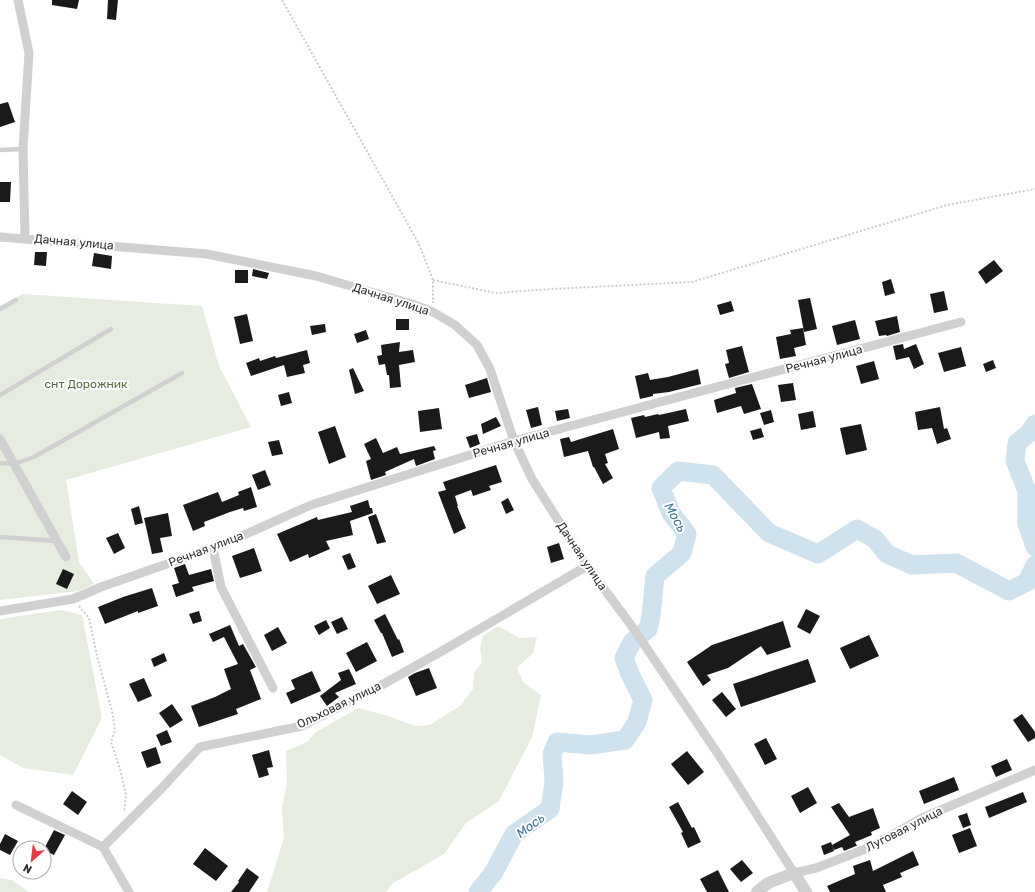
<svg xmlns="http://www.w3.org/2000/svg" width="1035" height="892" font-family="Rubik,sans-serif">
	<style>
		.green { fill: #e6ecdf }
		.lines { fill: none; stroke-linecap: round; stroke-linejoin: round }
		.river { stroke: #cfe2ee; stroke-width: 19 }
		.building { fill: #1a1a1a }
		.path { stroke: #cdcdcd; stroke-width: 2; stroke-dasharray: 2 2; stroke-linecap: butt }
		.service { stroke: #d0d0d0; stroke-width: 4.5 }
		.minor { stroke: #d0d0d0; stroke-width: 9 }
		.tertiary { stroke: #d0d0d0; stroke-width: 12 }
		.labels { text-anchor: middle; stroke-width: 4; stroke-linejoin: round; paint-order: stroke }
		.street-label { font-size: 12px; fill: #333; stroke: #fff }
		.park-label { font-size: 12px; fill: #56703f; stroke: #fff }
		.water-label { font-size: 13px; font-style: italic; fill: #3f7597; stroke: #fff }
	</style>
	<rect width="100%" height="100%" fill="#fff"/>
	<path class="green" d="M23,294l179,12 17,60 32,61 -185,53 13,82 15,22 -16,7 -78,9v-294z
		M61,610l21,5 20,103 -29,57 -50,-7 -23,-13v-136z
		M498,626l22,12 17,-1 -4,16 -16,15 6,14 18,13 -9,42 -33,64 -33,22 -22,31 -51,29 -7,9h-119l17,-54 -2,-30 5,-25 -1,-32 21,-9 9,-10 42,-24 27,7 31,11 14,-1 12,-8 18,-11 13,-17 1,-16 8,-11 -2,-14 3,-12z
		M0,878l12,2 17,12h-29z"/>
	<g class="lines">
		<path class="river" d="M1035,424l-6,9 -12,10 -2,18 12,30v33l8,23
			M478,892l16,-20 20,-38 36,-25 4,-28 -2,-27 5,-12 33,3 35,-5 12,-18 6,-22 -13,-26 -6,-16 8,-16 16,-13 3,-13 4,-40 27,-23 5,-19 -16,-21 -10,-25 17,-17 35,4 56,58 49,21 39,-25 18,10 12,15 25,11 44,-2 53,28 18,-9 8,-17"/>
	</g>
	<path class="building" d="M52,0h27l-2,9 -25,-4z
		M108,0h10l-2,20 -9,-1z
		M8,102l7,20 -15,5v-23z
		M0,182h11l-1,20h-10z
		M35,252h12l-1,14 -12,-1z
		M94,253l18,3 -1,13 -19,-3z
		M994,260l9,11 -17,13 -8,-12z
		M253,269l16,4 -2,6 -15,-3z
		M235,270h13v13h-13z
		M891,279l4,14 -10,3 -3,-14z
		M944,291l4,19 -14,3 -4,-19z
		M810,298l7,31 -13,3 -6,-32z
		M731,301l3,10 -14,4 -3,-10z
		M247,314l6,27 -13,3 -6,-27z
		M897,316l3,16 -13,4 -1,-1 -7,1 -4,-15z
		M396,319h13v11h-13z
		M855,320l5,19 -23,6 -5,-19z
		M325,324l1,8 -14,3 -2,-9z
		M803,328l3,17 -12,3 2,8 -16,3 -4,-22 15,-3 -1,-4z
		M366,330l3,9 -12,4 -3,-9z
		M400,342l-1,10 14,-2 2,12 -16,3 2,22 -11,1 -1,-13h-2l-2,-11 -6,1 -2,-9 5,-1 -1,-10z
		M903,344l1,5 12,-5 8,20 -10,5 -5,-12 -13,3 -3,-14z
		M742,346l7,26 -20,6 -4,-14 4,-1 -3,-13z
		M961,347l5,19 -22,6 -6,-19z
		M307,350l3,13 -7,2 2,8 -18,4 -3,-12 -33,11 -5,-13 13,-5 1,3 15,-5 1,2z
		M993,360l3,8 -10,4 -3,-8z
		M874,361l5,18 -18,5 -5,-18z
		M353,368l11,23 -9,3 -6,-24z
		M698,369l3,15 -32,8 -16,2v2l-13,3 -5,-23 13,-3 2,7 18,-3z
		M487,378l4,14 -22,6 -4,-13z
		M793,383l3,17 -15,2 -3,-17z
		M752,384l9,25 -17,5 -3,-8 -24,7 -3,-13 22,-7 -1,-5z
		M289,392l3,11 -11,3 -3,-11z
		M538,407l4,18 -11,3 -5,-18z
		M940,407l4,22 3,-1 4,11 -14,5 -5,-16 -14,2 -3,-18z
		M439,408l3,21 -22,3 -2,-21z
		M568,409l2,9 -13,3 -2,-10z
		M686,409l3,12 -21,5 2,12 -10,1 -1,-7 -23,6 -5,-20 13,-3 1,2 13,-3 1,1z
		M771,410l3,12 -10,3 -4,-12z
		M813,411l3,16 -15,3 -3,-16z
		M496,417l5,9 -18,8 -2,-10z
		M861,424l6,26 -21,5 -6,-27z
		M335,426l11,31 -17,7 -11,-32z
		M761,428l3,9 -11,3 -3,-9z
		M613,429l6,20 -14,5 3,9 -3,1 8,14 -10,6 -9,-17h-1l-5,-16 -24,6 -4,-18 9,-2 2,5z
		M477,434l3,10 -10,4 -4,-11z
		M376,438l7,15 14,-6 3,7 34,-8 2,4 -3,1 2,8 -19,7 -2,-7 -29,13 1,3 -15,5 -5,-19 5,-2 -7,-15z
		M279,440l4,14 -11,2 -4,-14z
		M496,465l6,17 -13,4 2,4 -18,6 -2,-6 -16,6 3,10h-1l9,22 -12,6 -16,-42 8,-2 -3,-8z
		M265,470l6,15 -13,5 -6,-15z
		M251,487l6,20 -13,4 -1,-3 -13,4 -26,10 1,4 -12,5 -10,-26 35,-13 4,10 17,-7 -1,-3z
		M508,498l6,12 -8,4 -5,-12z
		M368,500l2,8h2l1,5 -23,8 3,14 -27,6 4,8 -21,9 -1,-4 -18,8 -13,-28 40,-17 1,3 34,-8 -2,-6z
		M139,506l4,17 -8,2 -4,-16z
		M168,513l4,23 -12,2 3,14 -11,2 -8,-36z
		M376,514l10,28 -9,2 -9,-27z
		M118,533l7,15 -11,6 -8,-16z
		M559,543l5,16 -13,4 -4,-16z
		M254,548l8,23 -22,7 -8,-22z
		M350,553l6,14 -8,3 -6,-14z
		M185,564l4,11 22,-6 3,12 -22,6 2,4 -18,6 -4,-12 7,-2 -5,-15z
		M63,569l11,5 -7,15 -11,-5z
		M391,575l9,19 -23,10 -9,-18z
		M152,588l6,18 -20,7v-2l-33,13 -7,-17 25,-10z
		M806,609l14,7 -10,18 -13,-7z
		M199,611l3,10 -9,3 -4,-10z
		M385,614l13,26 1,-1 5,13 -12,5 -10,-24h-1l-7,-13z
		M342,617l6,12 -11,5 -6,-12z
		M326,620l4,8 -11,7 -5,-9z
		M783,621l8,26 -24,8 -6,-9 -33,22 -21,7 4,5 -8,6 -16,-24 25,-17z
		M230,625l9,21 4,-2 13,23 -6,3 11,29 -25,10 2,5 -39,13 -8,-21 24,-9 16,-8 -7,-20 14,-5 -14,-27 -11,5 -4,-8z
		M278,627l9,16 -15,8 -8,-16z
		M869,635l10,21 -29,13 -10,-21z
		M367,642l10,19 -21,11 -10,-19z
		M164,653l3,8 -13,6 -3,-8z
		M808,659l8,23 -75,25 -8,-23z
		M429,668l8,20 -21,8 -8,-19 7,-4z
		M349,669l7,15 -21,9 4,4 -12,9 -7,-10 21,-16 -3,-7z
		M312,671l9,20 -30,13 -5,-11 9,-4 -4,-9z
		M144,678l8,18 -14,6 -9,-18z
		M722,692l14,17 -10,8 -14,-17z
		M172,704l11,16 -13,8 -11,-15z
		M1022,714l13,18v6l-7,4 -15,-22z
		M167,730l5,12 -11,4 -5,-11z
		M766,738l11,21 -12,6 -11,-21z
		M156,747l5,16 -14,5 -6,-16z
		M269,750l4,17 -6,1 2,7 -10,3 -7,-23z
		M687,751l17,21 -16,13 -17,-21z
		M1007,759l5,11 -16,7 -5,-11z
		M954,777l5,13 -35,14 -5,-13z
		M808,787l9,16 -17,10 -9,-17z
		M72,791l15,11 -9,13 -15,-11z
		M1023,792l4,10 -38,16 -4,-11z
		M678,802l14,26 2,-1 7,15 -13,6 -7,-15 2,-1 -14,-25z
		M839,803l10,14 24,-9 7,20 -9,4 1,3 -17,7 2,4h-1l-12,5 -2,-4 -8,3 -2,-5 18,-10 -19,-28z
		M967,813l4,12 -8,3 -5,-12z
		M970,828l7,18 -18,7 -7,-18z
		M54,830l11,5 -11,20 -10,-5v-1z
		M5,834l13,7 -8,14 -10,-5v-6z
		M831,842l3,9 -10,4 -3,-9z
		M205,848l23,18 -12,15 -23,-17z
		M913,851l6,14 -19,8 2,4 -19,8 3,7h-56l-3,-6 28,-12 -2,-8 17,-6 3,11z
		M742,860l11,13 -12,9 -11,-13z
		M247,868l12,9 -10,15h-18l8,-10 -1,-1z
		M718,870l11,22h-22l-7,-13z"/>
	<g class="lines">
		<path class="path" d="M282,0l137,244 14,36v23
			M433,280l63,13 55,-4 141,-7 255,-77 88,-16
			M79,606l10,12 8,38 15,55 3,19 -4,12 9,27 6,26 -2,17"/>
		<path class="service" d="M0,150l23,-1
			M0,309l16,-9
			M0,395l111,-66
			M0,463l14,1 20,-7 148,-84
			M0,537l57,4"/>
		<path class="minor" d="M18,0l11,53 -6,96 2,89
			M0,237l207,17 109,22 96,28 21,8 22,13 22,20 13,24 24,72 18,38 55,87 44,59 89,132 74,116 22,-5 57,-22 49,-28 113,-48
			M0,439l66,118
			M213,548l8,39 52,101
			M0,611l73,-12 28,-12 123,-43 87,-39 203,-64 447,-119
			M16,805l87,42
			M103,847l58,-58 39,-42 102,-21 78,-40 62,-35 145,-85
			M103,847l26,45"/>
		<path class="tertiary" d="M757,892l11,-9 26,-10 12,19"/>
	</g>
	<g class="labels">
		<g class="street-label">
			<text transform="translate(74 242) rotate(5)" y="4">Дачная улица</text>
			<text transform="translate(391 299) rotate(18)" y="4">Дачная улица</text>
			<text transform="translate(824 359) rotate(-15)" y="4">Речная улица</text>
			<text transform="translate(511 443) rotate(-16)" y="4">Речная улица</text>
			<text transform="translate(206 549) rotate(-21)" y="4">Речная улица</text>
			<text transform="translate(582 556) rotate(56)" y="4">Дачная улица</text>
			<text transform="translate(339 705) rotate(-26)" y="4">Ольховая улица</text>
			<text transform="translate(904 829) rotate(-27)" y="4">Луговая улица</text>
		</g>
		<g class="park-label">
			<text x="86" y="388">снт Дорожник</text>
		</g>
		<g class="water-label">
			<text transform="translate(676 517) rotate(61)" y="5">Мось</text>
			<text transform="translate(530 825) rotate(-37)" y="5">Мось</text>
		</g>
	</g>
	<g transform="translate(32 860) rotate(208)"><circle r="19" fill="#ffffff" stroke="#adadad"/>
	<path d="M0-3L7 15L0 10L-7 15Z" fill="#e63946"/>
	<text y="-6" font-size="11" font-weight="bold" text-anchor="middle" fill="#333333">N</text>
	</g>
</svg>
